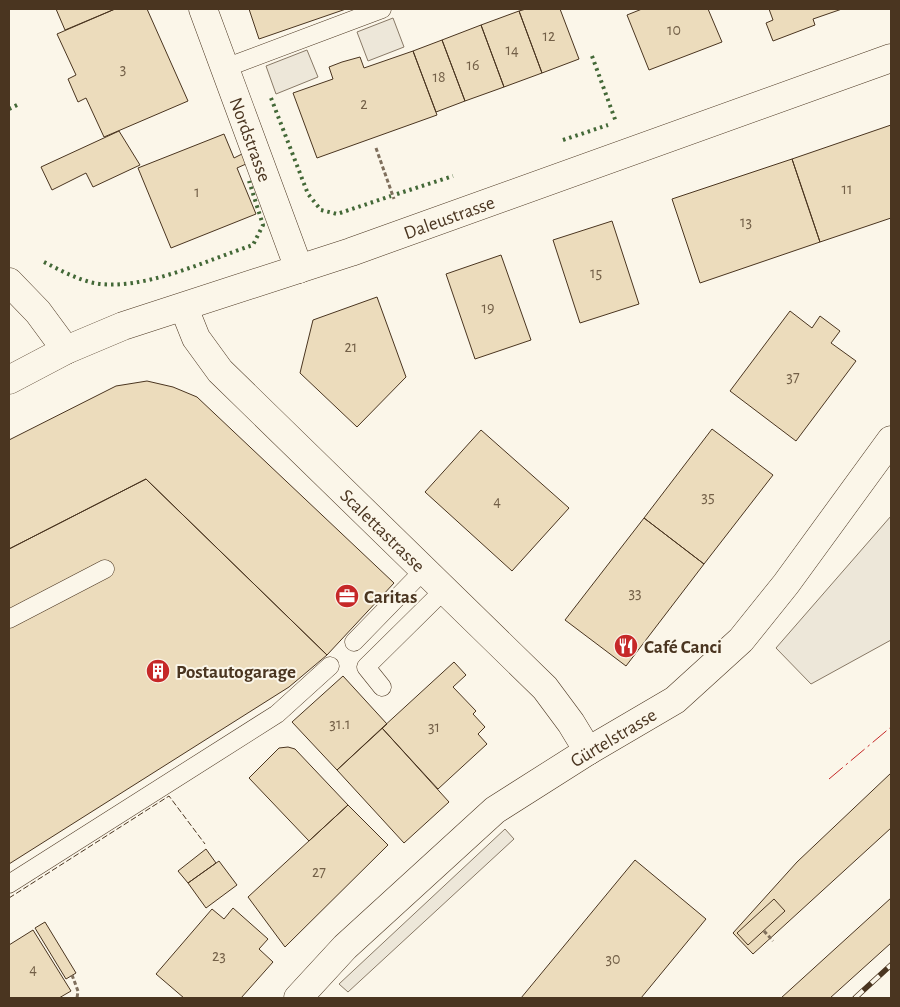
<svg xmlns="http://www.w3.org/2000/svg" width="900" height="1007" font-family="'Alegreya Sans',sans-serif">
	<style>
		.parking { fill: #ede7d9; stroke: #887966 }
		.building { fill: #ecdcbc; stroke: #4a3520 }
		.lines { fill: none; stroke-linecap: round; stroke-linejoin: round }
		.lane-casing { stroke: #4a3520; stroke-width: 19 }
		.street-casing { stroke: #4a3520; stroke-width: 29 }
		.secondary-casing { stroke: #4a3520; stroke-width: 29 }
		.path { stroke: #7f6f5c; stroke-width: 3; stroke-dasharray: 4 2.5; stroke-linecap: butt }
		.lane { stroke: #fbf6e9; stroke-width: 18 }
		.street { stroke: #fbf6e9; stroke-width: 28 }
		.secondary { stroke: #fbf6e9; stroke-width: 28 }
		.rail-casing { stroke: #4a3520; stroke-width: 5.5 }
		.rail { stroke: #fbf6e9; stroke-width: 4; stroke-dasharray: 11; stroke-linecap: butt }
		.hedge { stroke: #436837; stroke-width: 4; stroke-dasharray: 2.5 4; stroke-linecap: butt }
		.fence { stroke: #4a3520; stroke-width: 1; stroke-dasharray: 6 2.5; stroke-linecap: butt }
		.power { stroke: #c62828; stroke-width: 1; stroke-dasharray: 18 4 2.5 4; stroke-linecap: butt }
		.labels { text-anchor: middle; stroke-width: 4; stroke-linejoin: round; paint-order: stroke }
		.number-label { font-size: 16px; fill: #725f47 }
		.street-label { font-size: 19px; fill: #4a3520; stroke: #fbf6e9 }
		.poi-label { font-size: 19px; font-weight: bold; fill: #4a3520; stroke: #fbf6e9; text-anchor: start }
	</style>
	<rect width="100%" height="100%" fill="#fbf6e9"/>
	<path class="parking" d="M393,18l11,29 -36,14 -11,-29z
		M307,50l11,27 -42,17 -10,-28z
		M891,516v124l-80,44 -35,-36z
		M505,829l9,10 -166,153 -9,-8z"/>
	<path class="building" d="M56,9h59l-50,21z
		M115,9h32l41,92 -84,36 -18,-39 -8,4 -10,-23 8,-4 -19,-41z
		M249,9h97l-87,30z
		M526,9h34l19,50 -37,14 -23,-62z
		M642,9h66l14,33 -73,28 -22,-55z
		M769,9h73l-29,10 2,6 -42,16 -7,-18 7,-3z
		M519,11l23,62 -38,14 -23,-62z
		M481,25l23,62 -39,14 -23,-61z
		M442,40l23,61 -29,11 -23,-61z
		M413,51l24,64 -120,43 -24,-65 40,-14 -4,-12 13,-5 18,-5 4,11z
		M891,125v93l-71,24 -28,-83z
		M119,131l21,34 -47,22 -7,-14 -34,17 -11,-23z
		M224,134l10,24 8,-4 4,10 -9,4 19,46 -85,34 -33,-80z
		M792,159l28,83 -120,41 -28,-84z
		M612,221l27,83 -59,19 -27,-83z
		M501,255l30,85 -56,19 -29,-85z
		M377,297l29,80 -49,50 -57,-54 13,-53z
		M790,311l22,17 8,-12 20,15 -9,12 25,18 -60,80 -66,-50z
		M147,381l26,6 24,10 197,186 -67,72 -181,-176 -137,70v-109l107,-54z
		M712,429l61,46 -69,89 -60,-46z
		M481,430l88,78 -57,63 -87,-79z
		M146,479l181,176 -38,32 -280,177v-315z
		M644,518l60,46 -78,102 -61,-46z
		M454,662l12,13 -13,12 23,24 -3,3 12,13 -7,7 9,10 -49,45 -56,-61z
		M343,676l44,48 -50,46 -45,-48z
		M382,728l67,74 -45,41 -67,-73z
		M288,747l7,2 53,56 -39,36 -60,-63 30,-30z
		M891,773v55l-138,126 -20,-21 64,-71z
		M348,805l40,40 -103,102 -37,-50z
		M206,849l10,14 -28,20 -10,-12z
		M635,860l71,59 -65,79h-120z
		M219,861l18,24 -31,23 -18,-25z
		M891,898v45l-61,55h-49z
		M774,899l11,12 -37,34 -11,-12z
		M233,908l35,31 -9,10 14,13 -32,36h-57l-28,-24 56,-65 12,10z
		M45,922l31,51 -10,6 -31,-51z
		M33,930l38,61 -12,7h-50v-53z"/>
	<g class="lines">
		<g class="lane-casing">
			<path id="lane" d="M225,68l157,-59
				M9,619l96,-50
				M354,642l70,-72
				M382,687l-16,-20 78,-77
				M9,884l268,-170 53,-48"/>
		</g>
		<g class="street-casing">
			<g id="street">
				<path id="s1" d="M203,9l96,260"/>
				<path d="M9,282l29,30 28,38"/>
				<path id="s2" d="M184,308l12,30 24,33 325,317 26,35 17,28 87,-51 66,-60 45,-56 105,-144"/>
				<path id="s3" d="M9,380l57,-30 57,-24 228,-74 540,-194"/>
			</g>
		</g>
		<g class="secondary-casing">
			<path id="secondary" d="M298,998l47,-51 150,-137 93,-59"/>
		</g>
		<path class="path" d="M376,148l18,51
			M764,931l9,10
			M72,975l6,16 -1,7"/>
		<use href="#lane" class="lane"/>
		<use href="#street" class="street"/>
		<use href="#secondary" class="secondary"/>
		<g class="rail-casing">
			<path id="rail" d="M855,998l36,-33"/>
		</g>
		<use href="#rail" class="rail"/>
		<path class="hedge" d="M592,56l24,66
			M271,98l37,96 13,16 16,4 54,-18
			M9,109l10,-5
			M563,140l45,-15
			M397,194l56,-18
			M44,262c16,8 32,17 50,21 48,9 113,-23 159,-38l10,-20 -14,-44"/>
		<path class="fence" d="M9,898l160,-102 36,48"/>
		<path class="power" d="M829,779l62,-52"/>
	</g>
	<defs>
		<g id="office-disc" transform="scale(1.25)"><circle r="9.5" fill="#c62828" stroke="#fbf6e9"/><path d="M-6-3h4V-5.5h4V-3h4V5H-6ZM-1-4.5V-3h2v-1.5ZM-6 0V1H6V0Z" fill="#fff"/></g>
		<g id="restaurant-disc" transform="scale(1.25)"><circle r="9.5" fill="#c62828" stroke="#fbf6e9"/><path d="M-5-6h1v4h1v-4h1v4h1v-4h1v5L-1.5 .5V6h-2V.5L-5-1ZM5-6V6H3V1.5H1.5Q1.5-4 5-6Z" fill="#fff"/></g>
		<g id="building-disc" transform="scale(1.25)"><circle r="9.5" fill="#c62828" stroke="#fbf6e9"/><path d="M-4-6H4V6H1V3H-1V6H-4ZM-2.5-4.3h1.7v1.8h-1.7ZM.8-4.3h1.7v1.8H.8ZM-2.5-1h1.7V.8h-1.7ZM.8-1h1.7V.8H.8Z" fill="#fff"/></g>
	</defs>
	<g fill-rule="evenodd">
		<use href="#office-disc" x="347" y="596"/>
		<use href="#restaurant-disc" x="626" y="646"/>
		<use href="#building-disc" x="158" y="671"/>
	</g>
	<g class="labels">
		<g class="number-label">
			<text x="674" y="35">10</text>
			<text x="549" y="41">12</text>
			<text x="512" y="55">14</text>
			<text x="473" y="70">16</text>
			<text x="123" y="74">3</text>
			<text x="439" y="82">18</text>
			<text x="364" y="109">2</text>
			<text x="847" y="194">11</text>
			<text x="197" y="197">1</text>
			<text x="746" y="227">13</text>
			<text x="596" y="278">15</text>
			<text x="488" y="313">19</text>
			<text x="351" y="352">21</text>
			<text x="793" y="382">37</text>
			<text x="708" y="502">35</text>
			<text x="497" y="506">4</text>
			<text x="635" y="598">33</text>
			<text x="340" y="729">31.1</text>
			<text x="434" y="732">31</text>
			<text x="319" y="877">27</text>
			<text x="219" y="961">23</text>
			<text x="613" y="964">30</text>
			<text x="33" y="974">4</text>
		</g>
		<g class="street-label">
			<text dy="7" stroke="none"><textPath href="#s1" startOffset="139">Nordstrasse</textPath></text>
			<text dy="7" stroke="none"><textPath href="#s3" startOffset="470">Daleustrasse</textPath></text>
			<text dy="7" stroke="none"><textPath href="#s2" startOffset="301">Scalettastrasse</textPath></text>
			<text transform="translate(613 737) rotate(-31)" y="7">Gürtelstrasse</text>
		</g>
		<g class="poi-label">
			<text x="364" y="603">Caritas</text>
			<text x="644" y="653">Café Canci</text>
			<text x="176" y="678">Postautogarage</text>
		</g>
	</g>
	<rect width="900" height="1007" fill="none" stroke="#4a3520" stroke-width="20"/>
</svg>
